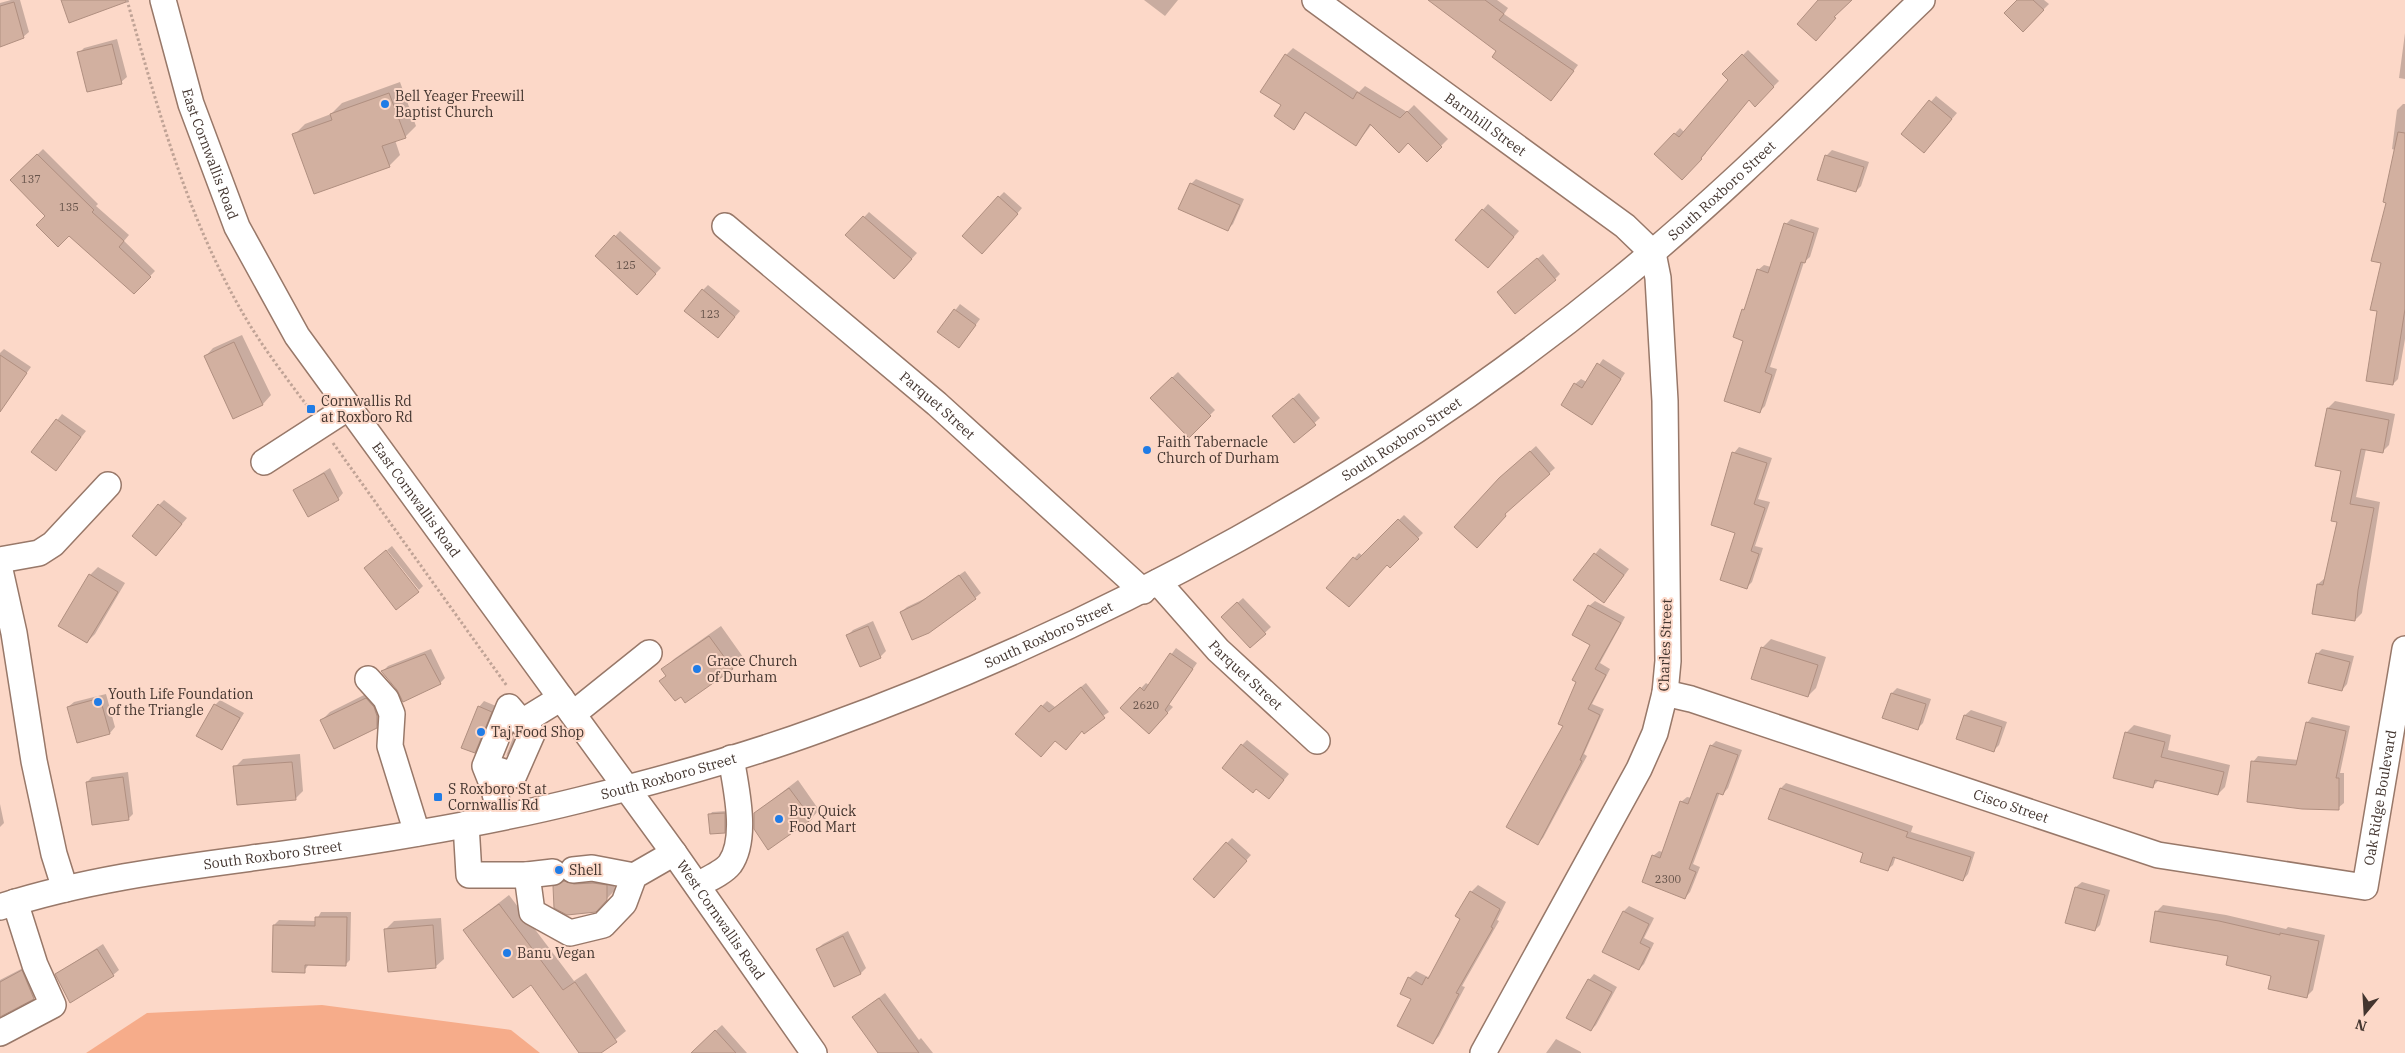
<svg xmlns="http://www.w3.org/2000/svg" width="2405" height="1053" font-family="'IBM Plex Serif',serif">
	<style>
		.green { fill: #f6ac8a }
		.shadow { fill: #0003 }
		.building { fill: #d2b0a0; stroke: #b08f80 }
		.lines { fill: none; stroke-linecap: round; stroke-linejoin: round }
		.minor-casing { stroke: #987869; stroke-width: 28 }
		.path { stroke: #c0a396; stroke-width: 3; stroke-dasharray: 2.5 2.5; stroke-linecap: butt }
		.minor { stroke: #fff; stroke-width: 25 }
		.poi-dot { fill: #207ce6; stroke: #fcd8c8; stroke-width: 2 }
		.labels { text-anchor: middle; stroke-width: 4; stroke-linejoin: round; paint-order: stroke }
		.number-label { font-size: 11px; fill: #67544b }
		.poi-label { font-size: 14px; fill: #43352f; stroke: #fcd8c8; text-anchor: start }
		.street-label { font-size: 14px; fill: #43352f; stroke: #fcd8c8 }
	</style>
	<rect width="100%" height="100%" fill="#fcd8c8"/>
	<path class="green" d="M322,1005l189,25 29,23h-454l61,-40z"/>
	<path class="shadow" d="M11,0h9l9,32 -6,5 -23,8v-42z
		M1144,0h34l-13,16z
		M1431,0h66l11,8 -4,6 74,51 -22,29z
		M2019,0h25l5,4 -26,26z
		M2405,33v46l-6,-1z
		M117,39l10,38 -6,5 -42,-29 5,-5z
		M1293,48l66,44 6,-6 42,26 7,-7 34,34 -21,21 -18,-19 -37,-17 -16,21 -50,-33 -12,16 -11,-23 3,-50z
		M1748,50l31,31 -24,24 -6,-6 -44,53 1,1 -24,25 -26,-24 24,-26 4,4 45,-52 -5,-6z
		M400,82l16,44 -11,11 -10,3 5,15 -11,11 -95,-31 11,-11 26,-10 11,-11z
		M1936,96l21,17 -28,33 -26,-12z
		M2403,104h2v235l-7,40 -5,5 -15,-74 10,-108 7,-52 -3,-1 5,-39z
		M43,149l55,55 -2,2 33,29 -5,6 31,30 -21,22 -87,-77 -35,-36z
		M1832,150l37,12 -8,24 -5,5 -30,-35z
		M1196,179l48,20 -11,25 -5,5 -37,-45z
		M1004,192l18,16 -34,39 11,-50z
		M1488,204l31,27 -26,30 -36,-21z
		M869,212l48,41 -17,19 -53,-37z
		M1791,219l28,9 -9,29 -6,5 -34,105 7,2 -12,37 -5,5 -15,-71 -2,-30 3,-3 12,-37 6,-5 7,2 15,-43z
		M620,231l41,37 -24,25 -40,-37z
		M1543,254l17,20 -5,5 -51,8z
		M708,285l32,26 -17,20 -20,-41z
		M960,304l20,15 -16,22 -25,-9z
		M242,335l29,60 -8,9 -29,13 -29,-60 8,-9z
		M4,349l27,18 -26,36 -5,-4v-46z
		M1603,359l22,14 -33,50 -17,-39 6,-5 6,3z
		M1178,372l37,38 -26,26 -38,-38z
		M1299,393l21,25 -26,23 -21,-25z
		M2335,401l60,13 -6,31 -7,7 -16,-3 -10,48 24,5 -18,111 -7,7 -37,-36 7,-6 13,-57 4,-51 -14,-62z
		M62,414l24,17 -30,38 -23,-17z
		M1536,446l19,22 -46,41 -27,32 18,-63z
		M1739,447l33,11 -14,41 12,3 -15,44 8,2 -11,34 -5,5 -10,-55 -3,-79z
		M330,468l13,25 -5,6 -43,-9z
		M164,500l23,18 -26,31 -2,-44z
		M1404,515l19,18 -33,33 -3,-3 -59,24 31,-34 4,3z
		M392,546l31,40 -4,4 -32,-40z
		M1600,548l29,21 -20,27 -34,-16z
		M98,567l27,16 -30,51 -8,8 3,-67z
		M965,571l16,22 -6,5 -74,14 6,-5 19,-9z
		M1243,598l28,29 -21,20 -28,-30z
		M1595,601l30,16 -25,46 10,6 -18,35 12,5 -20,45 3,2 -44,82 -5,5 26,-117 28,-81 -3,-39z
		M873,621l13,30 -5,5 -21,9 -12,-30 5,-5z
		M721,626l22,31 -11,11 -51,27 -18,-25 11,-11z
		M1771,639l55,18 -10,31 -8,8 -46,-48z
		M1176,648l21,15 -28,41 4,3 -24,25 -27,-24 24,-25 3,2z
		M431,649l14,29 -5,5 -42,6 -15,-18 5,-5z
		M2322,649l32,7 -7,28 -5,6 -25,-36z
		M1086,683l23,29 -26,17 -18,19 -23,-42 5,-5 8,6z
		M1897,688l34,11 -8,24 -5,5 -26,-35z
		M374,690l11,28 -9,9 -54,-7 8,-8z
		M106,694l9,33 -5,6 -42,-26 6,-5z
		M220,700l24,13 -22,36 -7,-44z
		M484,701l12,5 -16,41 -6,5 5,-45z
		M1971,710l36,12 -8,23 -5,5 -36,-11 7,-24z
		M2312,717l38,9 -10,47h4v30l-6,5 -85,-46 5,-6 41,4 8,-37z
		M2134,725l37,10 -3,15 62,15 -5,22 -7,7 -59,-14 -6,6 -27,-53z
		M519,730l-8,21 -5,5 8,-21z
		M1247,740l42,34 -15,18 -32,-47z
		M1716,741l26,9 -14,38 -5,6 -3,-2 -27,72 7,3 -10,25 -5,6 -32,-42 6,-5 4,1 18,-50 6,-5 5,1 19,-52z
		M300,754l3,37 -8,8 -60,-32 8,-8z
		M128,772l5,42 -5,5 -41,-37 5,-5z
		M798,780l21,30 -8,9 -56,-6z
		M1786,783l127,43 -2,6 64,20 -7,22 -5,6 -67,-24 -3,9 -6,5 -106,-82z
		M0,804l4,19 -4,4z
		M727,811l-1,19 -2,2 -14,-17 2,-3z
		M1232,838l19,17 -32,36 8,-48z
		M573,873l41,4 1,13 -20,21 -41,-24z
		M2082,882l28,8 -10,35 -5,5 -29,-8 10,-35z
		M1478,885l28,17 -9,18 2,1 -37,65 3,1 -26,49 -6,7 -21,-44 -3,-21 7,-7 12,6 5,-5 29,-53 9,-27z
		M509,895l65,86 12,-8 40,58 -27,22h-19l-48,-70 -68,-53z
		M2163,905l63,10 60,14 2,-2 37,8 -12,55 -6,6 -35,-21 -42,-20 -74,-43z
		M1629,906l25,12 -10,20 10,5 -10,21 -5,5 -15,-58z
		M321,912h30l-1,48 -5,5 -36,-1 -5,7 -30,-46 5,-5 37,1z
		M441,918l3,41 -9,8 -49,-38 8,-8z
		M848,931l18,37 -5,5 -26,12 -18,-36 6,-5z
		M103,944l16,26 -6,5 -57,-1z
		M27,966l12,26 -5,6 -34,17v-35z
		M1594,974l23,13 -21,38 -5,5 -2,-50z
		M885,993l34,47 2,-2 12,15h-54l-25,-36z
		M722,1025l25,28h-55l5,-5z
		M1556,1039l25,13v1h-35z"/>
	<path class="building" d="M61,0h65v2l-57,21z
		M1428,0h57l19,14 -5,6 75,51 -23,30 -59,-44 4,-6z
		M1818,0h34l-18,17 2,1 -20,23 -19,-17z
		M2017,0h16l11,10 -21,22 -19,-19z
		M14,2l10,36 -24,9v-41z
		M112,44l10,40 -35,8 -10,-40z
		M1285,54l68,45 4,-7 43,26 7,-7 35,36 -15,15 -19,-19 -9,10 -29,-29 -14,22 -51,-34 -11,18 -20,-14 7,-11 -21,-13z
		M1742,54l32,33 -19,20 -6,-7 -48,58 1,1 -20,21 -28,-26 20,-21 5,4 49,-57 -6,-6z
		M389,93l17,45 -24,8 8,21 -76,27 -22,-60 40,-14 -2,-6z
		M1929,100l23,19 -28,34 -23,-19z
		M2398,132l7,1v176l-12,76 -27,-4 11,-70 -7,-1 11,-47 -10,-2 15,-58 -3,-1z
		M37,154l57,56 -2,2 32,29 -5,6 32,30 -17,17 -65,-58 -11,11 -22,-22 9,-9 -35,-36z
		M1825,155l39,12 -8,25 -39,-12z
		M1190,183l50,22 -12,26 -50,-22z
		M998,196l20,18 -36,40 -20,-18z
		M1482,209l32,28 -26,31 -33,-28z
		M863,216l49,43 -18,20 -49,-44z
		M1784,223l30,10 -9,30 -4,-1 -36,110 7,3 -12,38 -36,-12 19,-60 -10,-4 9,-28 2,1 13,-41 11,4z
		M614,235l42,39 -19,21 -42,-39z
		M1537,258l19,22 -41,34 -18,-22z
		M702,289l33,28 -17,21 -34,-27z
		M954,309l22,16 -17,23 -22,-16z
		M234,342l29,63 -30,14 -29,-63z
		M0,355l27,18 -27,39z
		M1597,363l24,16 -29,46 -31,-20 13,-22 8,5z
		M1172,377l39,39 -22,22 -39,-40z
		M1293,398l23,27 -22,18 -22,-27z
		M2327,408l62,12 -6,33 -22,-4 -11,55 24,4 -16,82 -3,31 -43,-7 5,-30 6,1 14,-63 -6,-1 10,-50 -26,-5z
		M56,419l25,18 -25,34 -25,-19z
		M1530,451l20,23 -45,40 1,2 -29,32 -23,-21 45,-49z
		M1732,452l35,11 -13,41 11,4 -14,43 8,3 -12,35 -27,-9 15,-47 -24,-8z
		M324,473l15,27 -31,17 -15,-27z
		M158,504l24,20 -26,32 -24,-20z
		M1398,519l21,20 -29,29 -3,-3 -38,42 -23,-19 27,-31 4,3z
		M386,550l33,42 -23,18 -32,-42z
		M1594,553l30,22 -20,28 -31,-23z
		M89,574l29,18 -31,51 -29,-17z
		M959,575l17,24 -47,34 -17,7 -12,-28 19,-9z
		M1237,602l29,32 -16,14 -29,-31z
		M1588,605l33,18 -26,46 11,6 -18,34 12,6 -20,45 2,1 -44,84 -32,-18 57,-101 -5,-2 18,-42 -4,-2 18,-35 -18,-10z
		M868,626l13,32 -21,9 -14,-32z
		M709,636l24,33 -48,34 -4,-6 -6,4 -16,-20 7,-5 -5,-7z
		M1761,647l57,18 -10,32 -57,-18z
		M1170,653l23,16 -28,41 3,3 -19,21 -29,-26 20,-21 4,4z
		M2316,653l34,9 -8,29 -34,-8z
		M425,654l16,30 -38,18 -6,-12 -16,-19z
		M1081,687l24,31 -21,16 -2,-3 -16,19 -11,-9 -14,16 -26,-23 26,-29 8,7z
		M1891,693l35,11 -8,26 -36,-12z
		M100,698l10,36 -33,9 -10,-36z
		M366,698l8,9 3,9v12l-43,21 -14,-29z
		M214,704l26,14 -18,32 -26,-14z
		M478,706l14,6 -17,41 -14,-5z
		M1964,715l38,12 -8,25 -38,-13z
		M2306,722l40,9 -10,47h3v32l-37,-1 -55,-7 4,-41 45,4z
		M2125,732l40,10 -4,15 63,15 -6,23 -63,-15 -2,8 -40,-10z
		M1241,744l43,36 -15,19 -13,-10 -3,4 -31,-25z
		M1710,745l28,10 -15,40 -6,-2 -28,76 7,3 -11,27 -43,-17 10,-27 8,3 20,-57 8,3z
		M292,762l4,38 -59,5 -4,-39z
		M123,777l6,43 -37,5 -6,-43z
		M789,788l23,31 -44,31 -14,-21v-16z
		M1780,788l128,44 -2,5 65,20 -8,24 -70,-24 -5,14 -28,-9 3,-9 -95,-34z
		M725,813v20l-15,1 -2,-20z
		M1226,842l21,19 -33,37 -21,-19z
		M564,881l10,3 19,-1 14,2v15l-11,12 -29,3 -13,-7 -1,-22z
		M2075,887l30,8 -10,36 -30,-8z
		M1470,891l30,18 -9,18 2,1 -37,65 3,1 -26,50 -36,-18 14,-27 -11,-5 8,-17 14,8 4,-8 2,2 32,-60 -5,-3z
		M499,904l64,86 12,-8 42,60 -16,11h-22l-48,-68 -18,13 -50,-68z
		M1623,911l26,13 -9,19 10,5 -11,22 -37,-18z
		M2155,911l64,10 61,14v-2l39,8 -12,57 -39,-9 3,-13 -45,-11 2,-9 -78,-14z
		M315,917h32l-1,49 -41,-1v8l-33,-1 1,-47 42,1z
		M433,925l3,43 -48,4 -4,-43z
		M843,936l18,38 -27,13 -18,-38z
		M97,949l17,27 -44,27 -15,-29z
		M22,970l12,29 -34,18v-35z
		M1588,979l24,13 -21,39 -25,-13z
		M879,998l40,55h-41l-26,-36z
		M715,1030l21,23h-45z"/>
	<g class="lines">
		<g class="minor-casing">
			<g id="minor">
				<path id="s1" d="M163,0l28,104 46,123 60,109 377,517 140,200"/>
				<path id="s2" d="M1315,0l310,226 28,27 5,25 7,123 3,260 -3,32 -10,40 -16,36 -156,284"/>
				<path id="s3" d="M725,226l212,178 206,187"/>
				<path d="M264,462l85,-55"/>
				<path d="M0,560l39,-7 14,-9 55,-59"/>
				<path d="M0,570l14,63 20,128 20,93 11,35"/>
				<path id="s4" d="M1158,582l60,68 99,91"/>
				<path d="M368,679l18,20 6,15 -2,32 27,87"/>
				<path id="s5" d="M1665,693l26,6 467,156 207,32 40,-238"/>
				<path d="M573,714l76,-61"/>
				<path d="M522,722l39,-24"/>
				<path d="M485,766l29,9 18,-41 -23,-27 -24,59 8,20 8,31"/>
				<path d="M466,824l3,51h58l5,37 38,21 33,-8 21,-22 10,-27 40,-23"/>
				<path d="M573,870l19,-2 42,8"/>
				<path d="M527,875l26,-3"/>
				<path d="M697,885c9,-5 26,-12 33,-21 18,-25 6,-77 1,-106"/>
				<path id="s6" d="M0,907c102,-33 206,-42 311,-57 90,-13 181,-28 269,-50 81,-20 162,-42 241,-71 287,-104 560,-254 796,-447 107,-87 206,-187 305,-282"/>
				<path d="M0,1033l53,-28 -18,-40 -20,-63"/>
			</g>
		</g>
		<path class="path" d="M127,0c30,106 59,214 114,310 19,34 44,66 67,97
			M333,443l174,243"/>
		<use href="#minor" class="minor"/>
	</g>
	<g class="poi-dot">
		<circle cx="385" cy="104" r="5"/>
		<rect x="306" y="404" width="10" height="10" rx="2.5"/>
		<circle cx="1147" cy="450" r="5"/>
		<circle cx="697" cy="669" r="5"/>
		<circle cx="98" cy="702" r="5"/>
		<circle cx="481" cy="732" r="5"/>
		<rect x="433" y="792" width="10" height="10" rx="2.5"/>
		<circle cx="779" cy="819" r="5"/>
		<circle cx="559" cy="870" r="5"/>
		<circle cx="507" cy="953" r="5"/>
	</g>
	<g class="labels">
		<g class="number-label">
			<text x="31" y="183">137</text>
			<text x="69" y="211">135</text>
			<text x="626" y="269">125</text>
			<text x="710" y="318">123</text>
			<text x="1146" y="709">2620</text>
			<text x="1668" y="883">2300</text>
		</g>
		<g class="poi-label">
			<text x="395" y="101">Bell Yeager Freewill<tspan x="395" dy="16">Baptist Church</tspan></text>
			<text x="321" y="406">Cornwallis Rd<tspan x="321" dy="16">at Roxboro Rd</tspan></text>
			<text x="1157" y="447">Faith Tabernacle<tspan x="1157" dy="16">Church of Durham</tspan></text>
			<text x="707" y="666">Grace Church<tspan x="707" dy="16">of Durham</tspan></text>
			<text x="108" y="699">Youth Life Foundation<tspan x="108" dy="16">of the Triangle</tspan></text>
			<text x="491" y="737">Taj Food Shop</text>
			<text x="448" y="794">S Roxboro St at<tspan x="448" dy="16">Cornwallis Rd</tspan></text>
			<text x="789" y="816">Buy Quick<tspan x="789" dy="16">Food Mart</tspan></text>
			<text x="569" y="875">Shell</text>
			<text x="517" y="958">Banu Vegan</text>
		</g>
		<g class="street-label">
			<text dy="5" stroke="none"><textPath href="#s2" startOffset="211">Barnhill Street</textPath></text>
			<text dy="5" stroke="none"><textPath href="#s1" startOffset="161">East Cornwallis Road</textPath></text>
			<text dy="5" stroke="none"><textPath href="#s6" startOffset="1898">South Roxboro Street</textPath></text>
			<text dy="5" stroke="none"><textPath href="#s3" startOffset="278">Parquet Street</textPath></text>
			<text dy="5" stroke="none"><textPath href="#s6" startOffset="1492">South Roxboro Street</textPath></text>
			<text dy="5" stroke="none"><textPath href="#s1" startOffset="566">East Cornwallis Road</textPath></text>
			<text dy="5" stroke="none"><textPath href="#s6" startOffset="1088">South Roxboro Street</textPath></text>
			<text transform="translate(1665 645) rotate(-88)" y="5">Charles Street</text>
			<text dy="5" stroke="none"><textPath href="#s4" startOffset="128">Parquet Street</textPath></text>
			<text dy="5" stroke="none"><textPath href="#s6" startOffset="682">South Roxboro Street</textPath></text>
			<text dy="5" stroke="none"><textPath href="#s5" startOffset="819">Oak Ridge Boulevard</textPath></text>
			<text dy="5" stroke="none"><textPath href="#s5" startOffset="364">Cisco Street</textPath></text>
			<text dy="5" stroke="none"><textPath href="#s6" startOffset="278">South Roxboro Street</textPath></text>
			<text dy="5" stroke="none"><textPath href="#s1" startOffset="1085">West Cornwallis Road</textPath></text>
		</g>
	</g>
	<g transform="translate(2365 1013) rotate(198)" stroke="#fcd8c8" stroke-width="4" paint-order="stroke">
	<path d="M0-4L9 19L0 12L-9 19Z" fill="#43352f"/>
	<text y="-8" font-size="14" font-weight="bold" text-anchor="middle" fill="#43352f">N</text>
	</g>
</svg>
